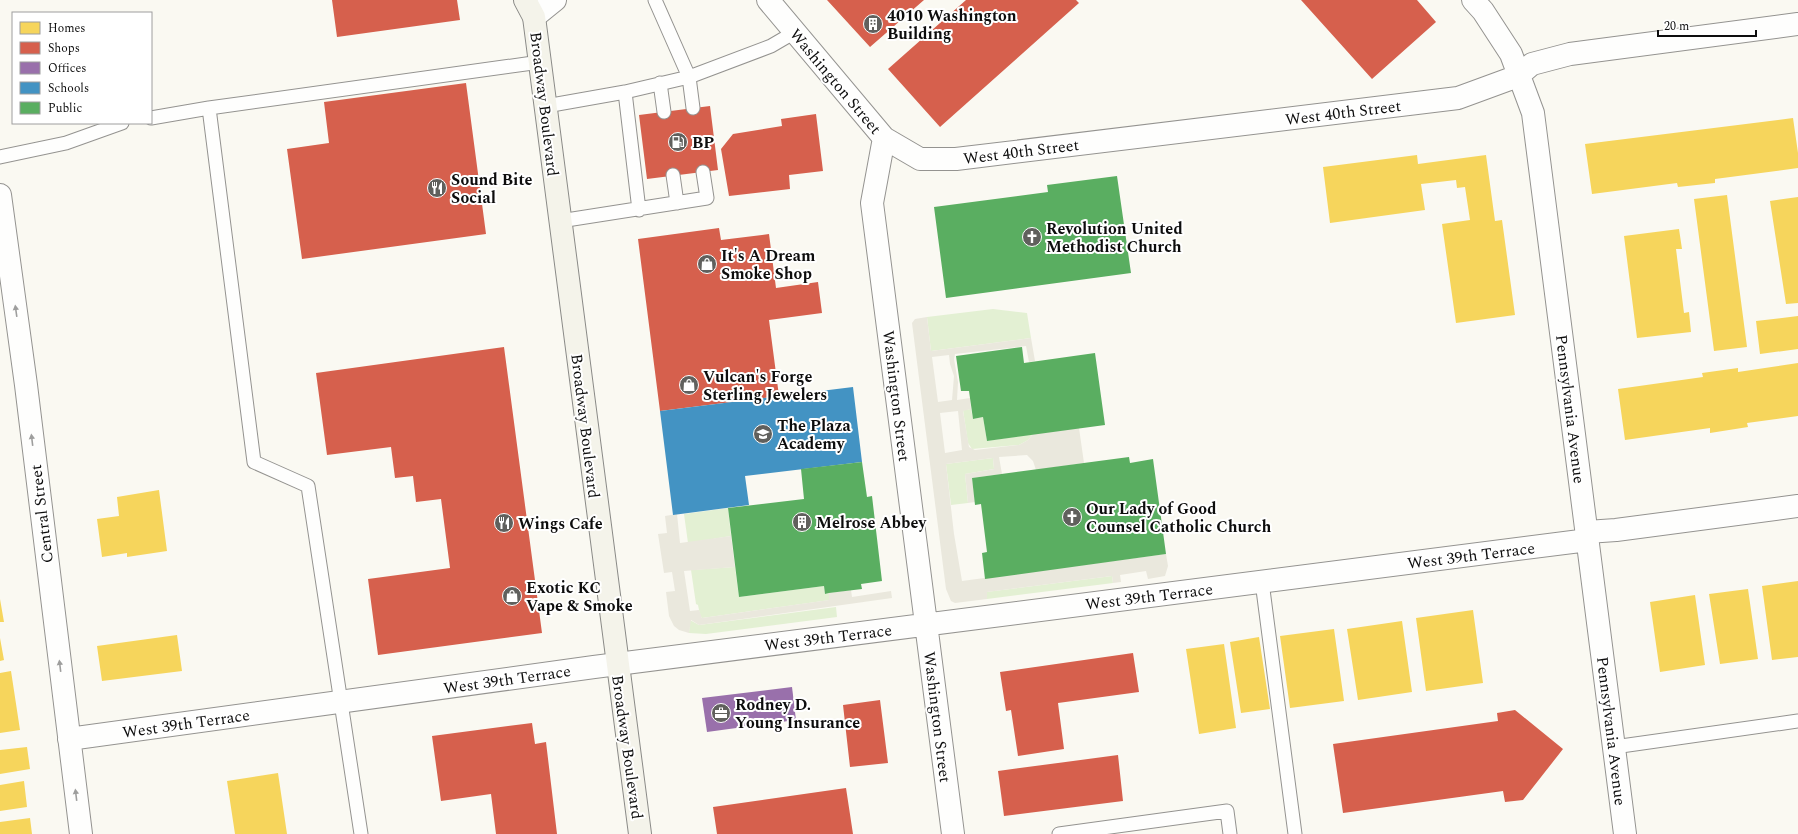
<svg xmlns="http://www.w3.org/2000/svg" width="1798" height="834" font-family="Spectral,serif">
	<style>
		.green { fill: #e3f0d3 }
		.plaza { fill: #eae8dd; fill-rule: evenodd }
		.homes { fill: #f6d55c }
		.shops { fill: #d6604d }
		.offices { fill: #9970ab }
		.schools { fill: #4393c3 }
		.public { fill: #5aae61 }
		.lines { fill: none; stroke-linecap: round; stroke-linejoin: round }
		.service-casing { stroke: #949390; stroke-width: 15 }
		.minor-casing { stroke: #949390; stroke-width: 24 }
		.secondary-casing { stroke: #8a8a87; stroke-width: 24 }
		.service { stroke: #fefefd; stroke-width: 13 }
		.minor { stroke: #fefefd; stroke-width: 22 }
		.secondary { stroke: #f4f3ea; stroke-width: 22 }
		.oneway { fill: #9e9e9d }
		.labels { text-anchor: middle; stroke-width: 4; stroke-linejoin: round; paint-order: stroke }
		.poi-label { font-size: 16px; font-weight: bold; fill: #0d0d0d; stroke: #fff; text-anchor: start }
		.street-label { font-size: 16px; fill: #0d0d0d; stroke: #fff }
	</style>
	<rect width="100%" height="100%" fill="#faf9f2"/>
	<path class="green" d="M993,309l34,4 4,25 -100,13 -4,-34z
		M971,409l2,10 10,-2 4,24 46,-7 -5,6 -9,5 -47,4 -4,-6 -5,-33z
		M993,458l1,11 -29,5 3,29 -17,2 -5,-41z
		M728,508l3,28 -43,7 -4,-29z
		M735,567l4,30 85,-11 1,8 4,-1 1,7 -128,18 -2,-3 -2,-10 -2,-1 -5,-34z
		M1112,576l1,7 -126,16 -1,-7z
		M836,607l1,10 -131,17 -17,-1 1,-13 9,5z"/>
	<path class="plaza" d="M927,317l4,34 100,-13 4,23 -6,1 -3,-16 -71,8 -1,5 4,23 -1,18 13,-2 1,11 -8,2 6,36 6,3 44,-5 9,-5 5,-6 46,-6 5,35 -48,7 -3,-9 -6,-6 -28,2 3,17 -30,4 3,24 -7,1 -3,-29 29,-5 -1,-11 -47,6 8,70 8,47 204,-27 2,12 -3,10 -17,3 -2,-8 -26,4 1,7 -8,1 -1,-7 -125,16v7l-32,4 -4,-2 -5,-12 -34,-266 3,-4zM949,355l1,9 4,12 -2,24 -14,2 -6,-45zM958,411l4,39 -17,3 -5,-40z
		M677,514l3,29 51,-7 4,31 -51,4 6,40 9,-1 3,8 127,-18v-7l22,-3 1,7 39,-6 1,7 -193,27 -8,-5 -2,13 -10,-3 -5,-4 -5,-10 -3,-24 9,-1 -3,-19 -8,1 -6,-39 9,-1 -2,-17z"/>
	<path class="homes" d="M1793,118l5,35v15l-83,11v4l-37,4 -1,-4 -85,11 -7,-50z
		M1417,155l1,9 68,-9 9,66 7,-1 13,95 -59,8 -14,-99 28,-4 -5,-33 -8,1 -1,-8 -35,4 4,26 -95,13 -7,-56z
		M1727,195l20,152 -33,4 -20,-152z
		M1798,197v106l-12,1 -16,-103z
		M1679,229l3,20h-6l8,64 5,-1 2,20 -54,6 -13,-102z
		M1798,316v33l-38,5 -4,-33z
		M1798,363v53l-51,7 1,4 -38,6v-5l-85,12 -7,-51 85,-12 -1,-4 36,-5v4z
		M159,490l8,61 -40,6v-4l-25,4 -5,-38 22,-3 -2,-19z
		M1798,581v76l-26,3 -10,-74z
		M1748,589l10,70 -38,5 -11,-70z
		M1695,595l10,70 -45,7 -10,-70z
		M0,599l4,23h-4z
		M1473,610l10,73 -57,8 -10,-73z
		M1402,621l10,71 -54,8 -11,-71z
		M1334,629l10,72 -54,7 -10,-72z
		M177,635l5,36 -80,10 -5,-35z
		M1259,637l11,72 -29,4 -11,-71z
		M0,638l4,22 -4,1z
		M1224,644l12,84 -37,6 -13,-85z
		M11,671l9,59 -20,3v-60z
		M27,747l3,22 -30,5v-24z
		M278,773l9,61h-52l-8,-53z
		M24,781l3,26 -27,4v-26z
		M30,818l2,16h-32v-12z"/>
	<path class="shops" d="M332,0h125l3,20 -123,17z
		M827,0h97l-54,47z
		M966,0h110l3,3 -139,124 -52,-58z
		M1301,0h116l19,22 -64,57z
		M466,83l20,151 -184,25 -15,-110 42,-6 -5,-41z
		M710,106l8,64 -71,9 -8,-64z
		M816,114l7,57 -34,4 1,14 -61,7 -8,-47 12,-15 49,-8 -1,-7z
		M719,228l2,12 48,-6 7,54 42,-6 4,31 -53,7 10,76 -119,15 -22,-172z
		M504,347l38,286 -164,22 -10,-76 82,-11 -9,-69 -25,3 -3,-26 -18,2 -4,-31 -64,8 -11,-82z
		M1133,653l6,39 -81,11 6,46 -46,7 -7,-46 -5,1 -6,-39z
		M880,700l8,63 -38,4 -7,-62z
		M1515,710l48,39 -40,51 -18,2 -2,-11 -160,22 -10,-69 165,-23 -1,-8z
		M532,723l3,21 11,-2 11,92h-61l-5,-40 -50,7 -9,-65z
		M1118,755l5,46 -119,15 -6,-45z
		M846,788l7,46h-136l-4,-27z"/>
	<path class="offices" d="M792,687l4,33 -89,12 -5,-34z"/>
	<path class="schools" d="M853,387l9,75 -117,14 4,29 -76,10 -13,-104z"/>
	<path class="public" d="M1117,176l14,97 -185,25 -12,-91 114,-15 -1,-7z
		M1022,347l2,16 71,-10 10,72 -118,16 -4,-24 -10,2 -4,-28h-8l-5,-35z
		M1129,457l1,6 23,-4 13,95 -181,25 -3,-26 5,-1 -6,-48 -6,1 -3,-27z
		M862,462l5,35 5,-1 10,85 -21,3 1,5 -33,4 -4,1 -1,-8 -85,11 -11,-89 76,-9 -3,-30z"/>
	<g class="lines">
		<g class="service-casing">
			<path id="service" d="M655,0l34,77 82,-31 24,-14
				M660,83l4,29
				M625,92l14,118
				M546,106l79,-14 64,-15 4,31
				M209,108l45,354 54,24 53,348
				M151,118l58,-10 331,-46
				M0,157l66,-14 56,-20
				M673,175l4,28
				M560,221l147,-23 -4,-26
				M1262,582l33,252
				M1614,747l184,-26
				M1059,834l168,-23 3,23"/>
		</g>
		<g class="minor-casing">
			<path id="minor" d="M768,0l116,138 36,21h36l502,-61 60,-22 14,-12 38,-10 228,-30
				M1473,0l10,11 28,43 22,59 92,721
				M534,17l21,-17
				M884,138l-12,65 81,631
				M0,195l26,190 55,449
				M1587,532l29,-2 182,-24
				M69,739l525,-72 994,-127"/>
		</g>
		<g class="secondary-casing">
			<path id="secondary" d="M525,0l9,17 106,817"/>
		</g>
		<use href="#service" class="service"/>
		<use href="#minor" class="minor"/>
		<use href="#secondary" class="secondary"/>
	</g>
	<defs><path id="oneway-solid" d="M-6-.8H1V-3.2L6.5 0L1 3.2V.8H-6Z"/></defs>
	<g class="oneway">
		<use href="#oneway-solid" transform="translate(16 311) rotate(-98)"/>
		<use href="#oneway-solid" transform="translate(32 440) rotate(-97)"/>
		<use href="#oneway-solid" transform="translate(60 666) rotate(-97)"/>
		<use href="#oneway-solid" transform="translate(76 795) rotate(-97)"/>
	</g>
	<defs>
		<g id="building-disc" transform="scale(1)"><circle r="9.5" fill="#60605d" stroke="#fff"/><path d="M-4-6H4V6H1V3H-1V6H-4ZM-2.5-4.3h1.7v1.8h-1.7ZM.8-4.3h1.7v1.8H.8ZM-2.5-1h1.7V.8h-1.7ZM.8-1h1.7V.8H.8Z" fill="#fff"/></g>
		<g id="fuel-disc" transform="scale(1)"><circle r="9.5" fill="#60605d" stroke="#fff"/><path d="M-5.5-6h7V0h2V4h1.3V-2.5L3-4.5l.8-.8L6-3V5H2.5V1h-1V6h-7ZM-4.2-4.7v3.2H.2V-4.7Z" fill="#fff"/></g>
		<g id="restaurant-disc" transform="scale(1)"><circle r="9.5" fill="#60605d" stroke="#fff"/><path d="M-5-6h1v4h1v-4h1v4h1v-4h1v5L-1.5 .5V6h-2V.5L-5-1ZM5-6V6H3V1.5H1.5Q1.5-4 5-6Z" fill="#fff"/></g>
		<g id="church-disc" transform="scale(1)"><circle r="9.5" fill="#60605d" stroke="#fff"/><path d="M-1.2-6h2.4v3.5h3.3v2.4h-3.3V6h-2.4V-.1h-3.3v-2.4h3.3Z" fill="#fff"/></g>
		<g id="shop-disc" transform="scale(1)"><circle r="9.5" fill="#60605d" stroke="#fff"/><path d="M-5-2.5h2.3a2.7 3.5 0 0 1 5.4 0H5L5.5 6h-11ZM-1.5-2.5h3a1.5 2.3 0 0 0-3 0Z" fill="#fff"/></g>
		<g id="school-disc" transform="scale(1)"><circle r="9.5" fill="#60605d" stroke="#fff"/><path d="M0-5L7-2L0 1L-7-2ZM-4 1L0 2.5L4 1V4Q0 6-4 4Z" fill="#fff"/></g>
		<g id="office-disc" transform="scale(1)"><circle r="9.5" fill="#60605d" stroke="#fff"/><path d="M-6-3h4V-5.5h4V-3h4V5H-6ZM-1-4.5V-3h2v-1.5ZM-6 0V1H6V0Z" fill="#fff"/></g>
	</defs>
	<g fill-rule="evenodd">
		<use href="#building-disc" x="873" y="24"/>
		<use href="#fuel-disc" x="678" y="142"/>
		<use href="#restaurant-disc" x="437" y="188"/>
		<use href="#church-disc" x="1032" y="237"/>
		<use href="#shop-disc" x="707" y="264"/>
		<use href="#shop-disc" x="689" y="385"/>
		<use href="#school-disc" x="763" y="434"/>
		<use href="#church-disc" x="1072" y="517"/>
		<use href="#building-disc" x="802" y="522"/>
		<use href="#restaurant-disc" x="504" y="523"/>
		<use href="#shop-disc" x="512" y="596"/>
		<use href="#office-disc" x="721" y="713"/>
	</g>
	<g class="labels">
		<g class="poi-label">
			<text x="887" y="21">4010 Washington<tspan x="887" dy="18">Building</tspan></text>
			<text x="692" y="148">BP</text>
			<text x="451" y="185">Sound Bite<tspan x="451" dy="18">Social</tspan></text>
			<text x="1046" y="234">Revolution United<tspan x="1046" dy="18">Methodist Church</tspan></text>
			<text x="721" y="261">It's A Dream<tspan x="721" dy="18">Smoke Shop</tspan></text>
			<text x="703" y="382">Vulcan's Forge<tspan x="703" dy="18">Sterling Jewelers</tspan></text>
			<text x="777" y="431">The Plaza<tspan x="777" dy="18">Academy</tspan></text>
			<text x="1086" y="514">Our Lady of Good<tspan x="1086" dy="18">Counsel Catholic Church</tspan></text>
			<text x="816" y="528">Melrose Abbey</text>
			<text x="518" y="529">Wings Cafe</text>
			<text x="526" y="593">Exotic KC<tspan x="526" dy="18">Vape &amp; Smoke</tspan></text>
			<text x="735" y="710">Rodney D.<tspan x="735" dy="18">Young Insurance</tspan></text>
		</g>
		<g class="street-label">
			<text transform="translate(836 81) rotate(50)" y="6">Washington Street</text>
			<text transform="translate(545 104) rotate(83)" y="6">Broadway Boulevard</text>
			<text transform="translate(1343 112) rotate(-7)" y="6">West 40th Street</text>
			<text transform="translate(1021 151) rotate(-7)" y="6">West 40th Street</text>
			<text transform="translate(897 396) rotate(83)" y="6">Washington Street</text>
			<text transform="translate(1571 409) rotate(83)" y="6">Pennsylvania Avenue</text>
			<text transform="translate(586 426) rotate(83)" y="6">Broadway Boulevard</text>
			<text transform="translate(41 514) rotate(-97)" y="6">Central Street</text>
			<text transform="translate(1471 555) rotate(-7)" y="6">West 39th Terrace</text>
			<text transform="translate(1149 596) rotate(-7)" y="6">West 39th Terrace</text>
			<text transform="translate(828 637) rotate(-7)" y="6">West 39th Terrace</text>
			<text transform="translate(507 679) rotate(-8)" y="6">West 39th Terrace</text>
			<text transform="translate(938 717) rotate(83)" y="6">Washington Street</text>
			<text transform="translate(186 723) rotate(-8)" y="6">West 39th Terrace</text>
			<text transform="translate(1612 731) rotate(83)" y="6">Pennsylvania Avenue</text>
			<text transform="translate(628 747) rotate(82)" y="6">Broadway Boulevard</text>
		</g>
	</g>
	<rect x="12" y="12" width="140" height="112" fill="#ffffff" stroke="#9e9e9e"/>
	<rect x="20" y="22" width="20" height="12" fill="#f6d55c" stroke="#9e9e9e"/>
	<text x="48" y="32" font-size="12" fill="#0d0d0d">Homes</text>
	<rect x="20" y="42" width="20" height="12" fill="#d6604d" stroke="#9e9e9e"/>
	<text x="48" y="52" font-size="12" fill="#0d0d0d">Shops</text>
	<rect x="20" y="62" width="20" height="12" fill="#9970ab" stroke="#9e9e9e"/>
	<text x="48" y="72" font-size="12" fill="#0d0d0d">Offices</text>
	<rect x="20" y="82" width="20" height="12" fill="#4393c3" stroke="#9e9e9e"/>
	<text x="48" y="92" font-size="12" fill="#0d0d0d">Schools</text>
	<rect x="20" y="102" width="20" height="12" fill="#5aae61" stroke="#9e9e9e"/>
	<text x="48" y="112" font-size="12" fill="#0d0d0d">Public</text>
	<path d="M1658 30v6h98v-6" fill="none" stroke="#0d0d0d" stroke-width="2"/>
	<text x="1664" y="30" font-size="12" fill="#0d0d0d" stroke="#ffffff" stroke-width="3" paint-order="stroke">20 m</text>
</svg>
